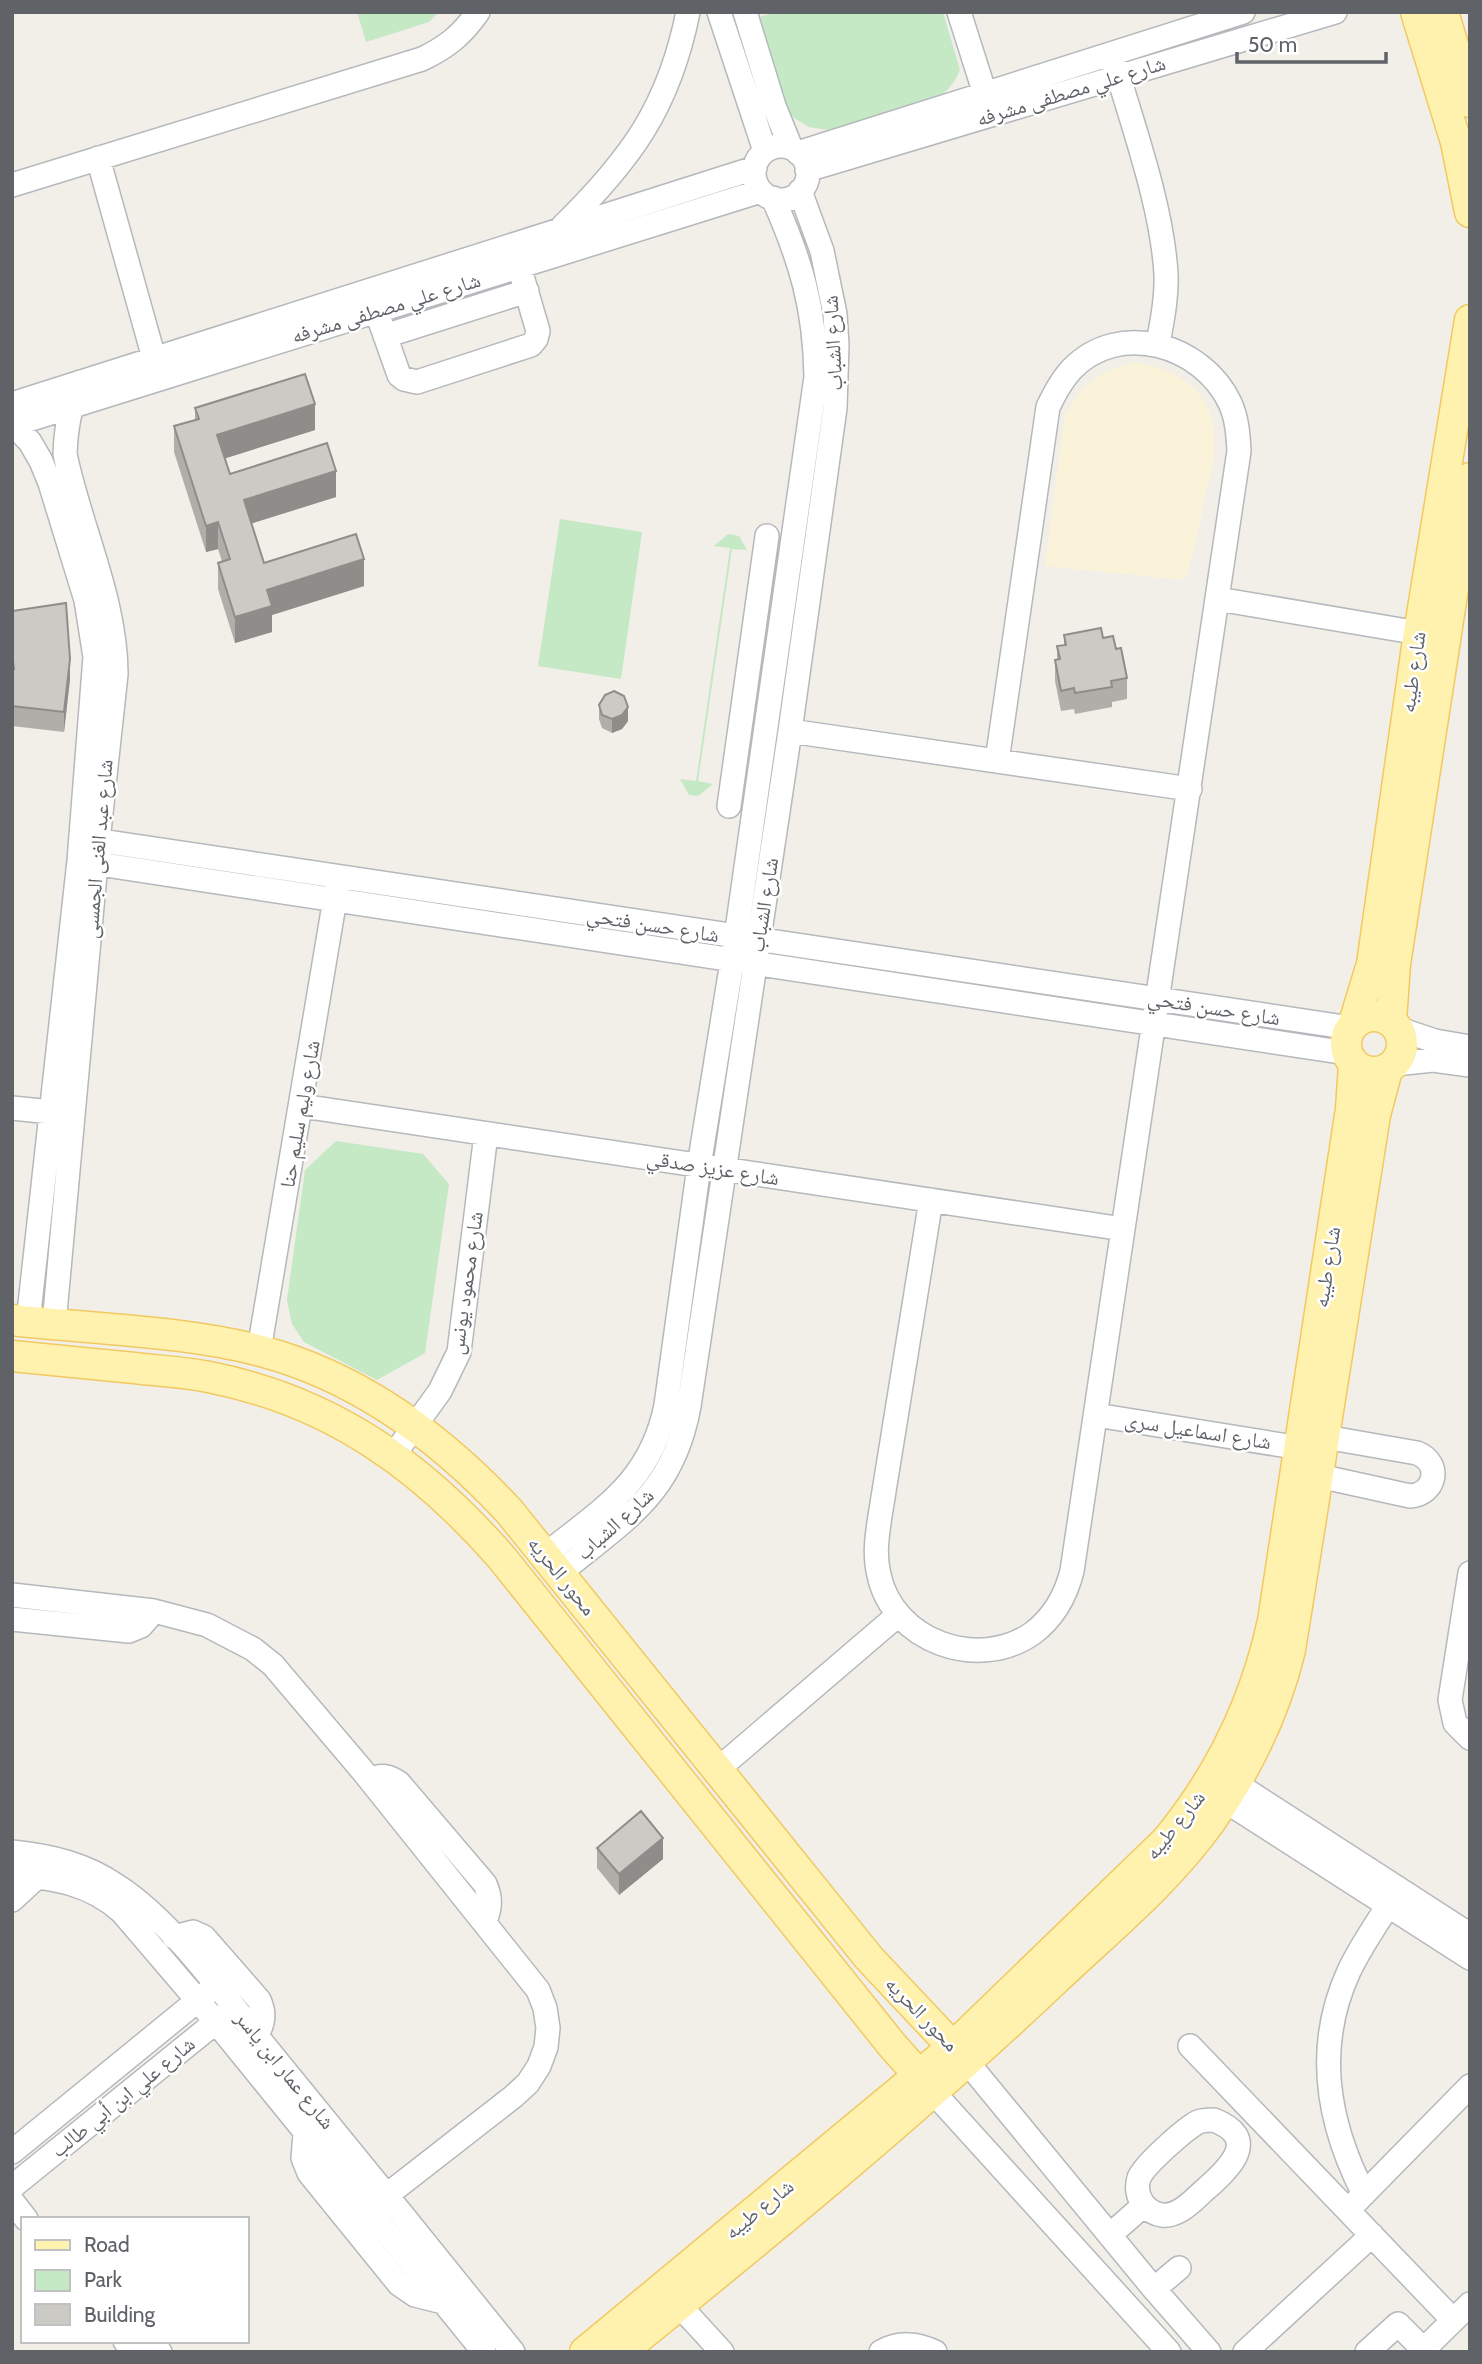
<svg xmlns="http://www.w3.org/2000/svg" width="1482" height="2364" font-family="Cabin,'Noto Naskh Arabic',sans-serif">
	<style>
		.green { fill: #c5e8c5 }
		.sand { fill: #fbf3d9 }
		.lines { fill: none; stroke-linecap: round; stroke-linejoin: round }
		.minor-casing { stroke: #b5b8bc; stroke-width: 26 }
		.major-casing { stroke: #f2c960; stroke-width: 33 }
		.minor { stroke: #fff; stroke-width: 23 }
		.major { stroke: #fff2af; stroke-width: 30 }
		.wall { fill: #afaea9 }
		.shaded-wall { fill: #8f8d8a }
		.building { fill: #cccac5; stroke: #8f8d8a; stroke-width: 2 }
		.labels { text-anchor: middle; stroke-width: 5; stroke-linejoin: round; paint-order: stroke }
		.street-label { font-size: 21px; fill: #5f6368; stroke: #fff }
	</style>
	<rect width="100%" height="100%" fill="#f1efe8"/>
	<path class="green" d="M357,12h82l-10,10 -63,20z
		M777,12h166l17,58c-7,16 -15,24 -30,33l-103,27 -18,-3 -15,-9 -11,-13 -28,-87z
		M560,519l82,13 -21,147 -83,-13z
		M728,534l11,2 8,14 -15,-1 -34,232 15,3 -15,12 -9,-1 -9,-16 16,2 34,-233 -16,-2z
		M336,1141l87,13 26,30 -24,169 -48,27 -73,-38 -12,-18 -5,-24 18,-130z"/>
	<path class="sand" d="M1134,363c51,6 85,34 80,89 -1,16 -6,33 -10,49 -5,27 -10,53 -19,79l-140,-14 20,-151c18,-32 34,-44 69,-52z"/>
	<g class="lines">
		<g class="minor-casing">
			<path id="minor" d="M719,12l46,139
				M745,12l29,94 17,42
				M959,12l26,82
				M1115,64c19,66 47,142 51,210 1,24 -4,47 -8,70
				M754 173a27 27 0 1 1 54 0a27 27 0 1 1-54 0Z
				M798,153l445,-141
				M98,158l56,200
				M807,170l528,-158
				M12,185l410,-126c25,-12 40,-24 56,-47
				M563,226c68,-67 106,-119 125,-214
				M376,310l23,65 5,4 13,3 114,-37 5,-6 2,-8 -19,-65
				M385,336l142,-45
				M12,404l743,-236
				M12,423l18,19 11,19 9,22 36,117 9,57 -16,204 -51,461
				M12,425l749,-234
				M1218,599l201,34
				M790,731l400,58
				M729,806l38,-270
				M81,838l1270,190
				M79,861l1268,192
				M1399,1029l36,12 35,6
				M1395,1064l38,-4 37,5
				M302,1106l821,123
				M12,1108l39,4
				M931,1200l-51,316c-3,20 -6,39 -1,59 14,66 99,97 154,58 21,-16 33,-38 39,-62l167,-1120c-1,-17 -2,-33 -9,-48 -27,-58 -111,-84 -159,-33 -10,11 -16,23 -23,37l-51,354
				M54,1324l44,-483 18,-167c0,-75 -36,-147 -51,-220 1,-27 5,-47 15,-72
				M259,1350l78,-463
				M1096,1415l204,33
				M393,1456l47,-65 19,-39 27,-218
				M1319,1476l91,20c26,-2 32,-33 7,-43l-92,-16
				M545,1555c57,-46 106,-73 121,-150l33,-239 37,-229 80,-560c-1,-69 -15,-116 -43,-179
				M560,1573c65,-54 113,-78 129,-167l101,-675 45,-323 2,-63 -2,-31 -13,-63 -22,-60
				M1470,1573l-20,127 5,23 15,15
				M12,1595l142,16 53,14 46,24 20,16 89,105 176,220 7,18 3,20 -2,19 -7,19 -11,17 -14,13 -127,99
				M12,1619l117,12 12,-5 13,-15
				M717,1770l181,-155
				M370,1780c11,-6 19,-4 29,3l86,101c6,13 6,24 0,36
				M1235,1783l235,152
				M1224,1800l246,158
				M12,1852c39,4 73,12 105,34 56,36 109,112 151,164 82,100 164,201 245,302
				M12,1874c42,4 78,9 110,38l94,110 268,330
				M12,1900l26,-24
				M174,1937l19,-5 11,5 55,63c6,13 5,24 -3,35
				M1190,2046l263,274
				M968,2063l186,226 55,63
				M934,2093l235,259
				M1214,2120c46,18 17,47 -7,68 -12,10 -27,29 -45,27 -7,-1 -14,-5 -19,-11 -5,-7 -7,-17 -4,-26 5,-13 46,-49 59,-56 5,-2 10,-2 16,-2z
				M305,2134l-2,24 6,15 90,111 16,11 28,7
				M12,2152l196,-160
				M12,2187l215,-174
				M1364,2194c-37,-72 -50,-147 -15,-223 11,-23 25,-44 39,-65
				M12,2201l14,18
				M1355,2203l115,-117
				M1110,2235l34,-30
				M1154,2289l25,-21
				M679,2305l43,47
				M125,2341l9,11
				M151,2341l9,11
				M881,2352c17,-10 36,-9 54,0
				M1245,2352l127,-117
				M1367,2352l31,-28 25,25
				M1421,2352l49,-48"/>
		</g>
		<g class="major-casing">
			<path id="major" d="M1416,12l40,130 14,70
				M1443,12l27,90
				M1346 1044a28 28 0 1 1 56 0a28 28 0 1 1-56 0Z
				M1391,1021l4,-57 75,-486
				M1354,1023l18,-59 47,-331 51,-313
				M12,1320c80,9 173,11 249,31 98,26 180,87 248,160l360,447 96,102
				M12,1356c41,4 82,8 122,12 25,3 50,4 75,9 122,24 212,88 293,181l390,487 41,46
				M585,2352l368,-305 213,-206c54,-65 89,-137 107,-220l78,-512 3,-44
				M621,2352c148,-120 296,-241 434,-372 53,-50 112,-98 155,-158 37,-53 65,-110 80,-172l85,-535 12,-45"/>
		</g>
		<use href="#minor" class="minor"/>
		<use href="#major" class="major"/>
	</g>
	<path class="wall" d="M195,408l120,22 -90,28 5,16 106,23 -85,26 13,40 100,23 -92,29v17l-37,11 -17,-54v-26l4,-2 -4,-12 -12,3 -32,-100v-26l21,-6z
		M12,611l58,68 -6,53 -52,-6z
		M1064,635l39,3 13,11 11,29v21l-15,3v5l-37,7 -1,-5 -13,2 -6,-30v-21h2v-14l7,-1z
		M599,705l29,16 -6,8 -10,4 -10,-5 -3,-9z
		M597,1848l66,11 -44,36 -22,-27z"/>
	<path class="shaded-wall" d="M315,404v26l-98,31v-26z
		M336,471v26l-92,29v-26z
		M218,522v27l-12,3v-26z
		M364,559v27l-92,29v17l-37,11v-26l32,-27z
		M70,659v20l-6,53v-20z
		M628,707v14l-6,8 -10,4v-14z
		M663,1838v21l-44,36v-21z"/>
	<path class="building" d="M305,374l10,30 -98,31 13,39 97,-31 9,28 -92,29 20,63 92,-29 8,25 -97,31 5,16 -37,11 -17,-54 12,-4 -12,-37 -12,4 -32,-100 25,-7 -4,-11z
		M66,603l4,56 -6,53 -52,-6v-37h2l-2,-15v-43z
		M1101,628l2,10 10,-2 3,13 5,-1 6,30 -16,3 1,6 -37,6 -1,-5 -13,3 -6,-31 5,-1 -3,-13 9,-1 -2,-10z
		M614,691l10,5 4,11 -6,8 -10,4 -10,-4 -3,-10 6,-10z
		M641,1811l22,27 -44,36 -22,-26z"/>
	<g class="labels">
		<g class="street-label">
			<text transform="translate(1071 91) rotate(-17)" y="7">شارع علي مصطفى مشرفه</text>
			<text transform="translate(386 308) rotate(-17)" y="7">شارع علي مصطفى مشرفه</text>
			<text transform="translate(833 343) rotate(-93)" y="7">شارع الشباب</text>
			<text transform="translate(1413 672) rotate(-82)" y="7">شارع طيبه</text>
			<text transform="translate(98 849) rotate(-85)" y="7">شارع عبد الغنى الجمسى</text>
			<text transform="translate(764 905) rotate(-81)" y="7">شارع الشباب</text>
			<text transform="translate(653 925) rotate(9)" y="7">شارع حسن فتحي</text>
			<text transform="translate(1214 1008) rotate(9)" y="7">شارع حسن فتحي</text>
			<text transform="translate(300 1114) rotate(-80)" y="7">شارع وليم سليم حنا</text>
			<text transform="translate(713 1168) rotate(9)" y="7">شارع عزيز صدقي</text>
			<text transform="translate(1327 1267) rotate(-81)" y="7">شارع طيبه</text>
			<text transform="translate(466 1283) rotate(-82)" y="7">شارع محمود يونس</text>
			<text transform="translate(1198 1431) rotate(9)" y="7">شارع اسماعيل سرى</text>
			<text transform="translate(615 1524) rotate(-42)" y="7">شارع الشباب</text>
			<text transform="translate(562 1576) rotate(51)" y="7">محور الحريه</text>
			<text transform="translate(1175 1825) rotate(-51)" y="7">شارع طيبه</text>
			<text transform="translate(922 2014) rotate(46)" y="7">محور الحريه</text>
			<text transform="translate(285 2070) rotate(51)" y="7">شارع عمار ابن ياسر</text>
			<text transform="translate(123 2097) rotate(-39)" y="7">شارع علي ابن أبي طالب</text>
			<text transform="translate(759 2209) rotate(-39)" y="7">شارع طيبه</text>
		</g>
	</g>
	<rect width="1482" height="2364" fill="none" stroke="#5f6368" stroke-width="28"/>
	<rect x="21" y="2217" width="228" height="126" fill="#ffffff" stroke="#bfc1c3" stroke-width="2"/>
	<rect x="35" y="2240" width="35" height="10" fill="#fff2af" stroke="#bfc1c3" stroke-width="2"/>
	<text x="84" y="2252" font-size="21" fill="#5f6368">Road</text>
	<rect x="35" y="2270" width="35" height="21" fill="#c5e8c5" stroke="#bfc1c3" stroke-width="2"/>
	<text x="84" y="2287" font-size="21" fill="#5f6368">Park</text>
	<rect x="35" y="2304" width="35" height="21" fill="#cccac5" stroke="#bfc1c3" stroke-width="2"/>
	<text x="84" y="2322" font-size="21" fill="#5f6368">Building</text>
	<path d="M1237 52v10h149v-10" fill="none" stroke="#5f6368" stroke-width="3.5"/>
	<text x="1248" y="52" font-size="21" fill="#5f6368" stroke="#ffffff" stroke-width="5" paint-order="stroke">50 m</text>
</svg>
